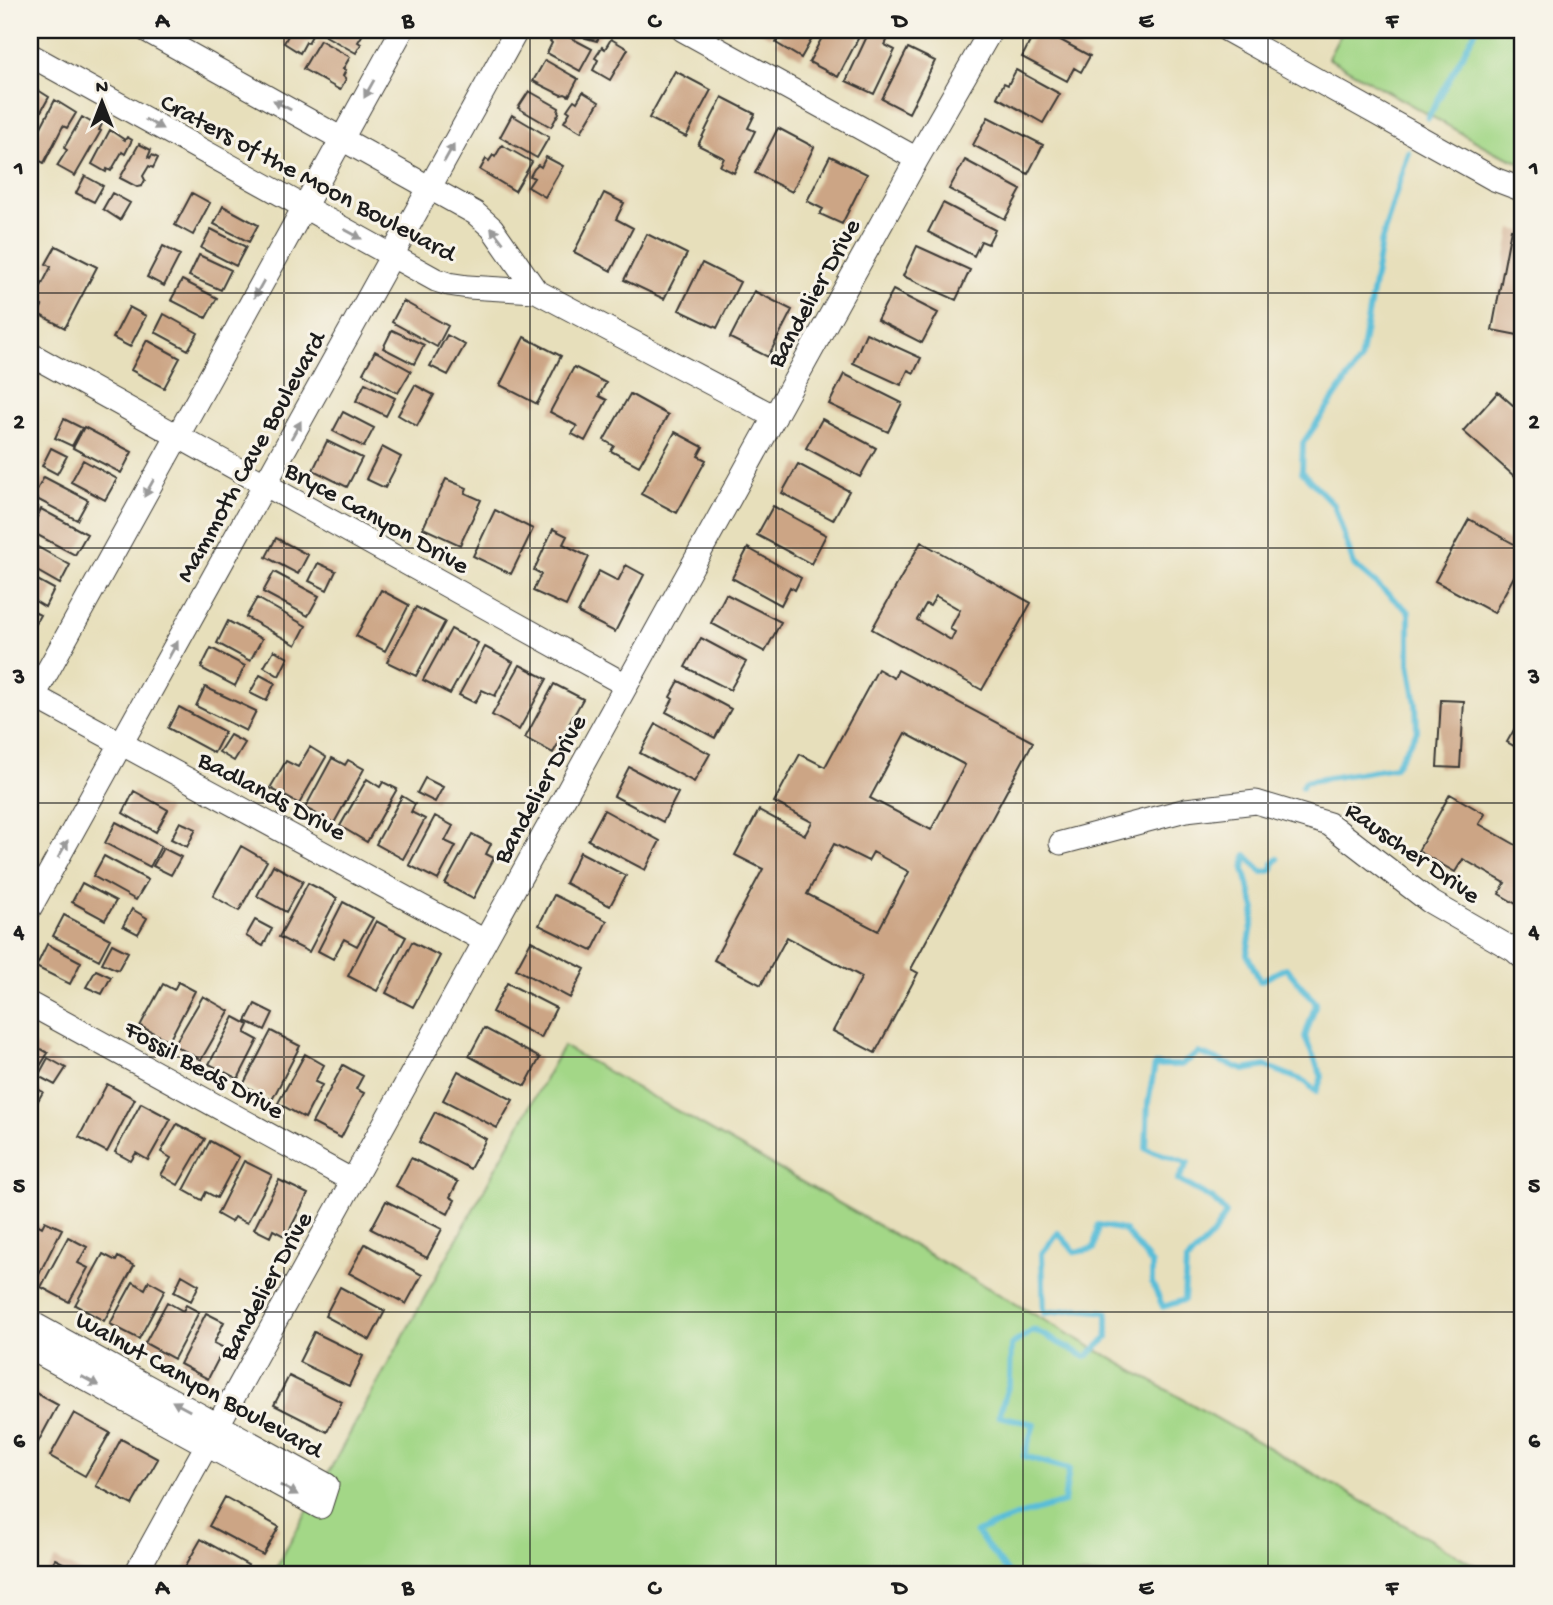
<svg xmlns="http://www.w3.org/2000/svg" width="1553" height="1605" font-family="'Gochi Hand',sans-serif">
	<style>
		.green { fill: #a3d787; stroke: #607a52; stroke-width: 2 }
		.lines { fill: none; stroke-linecap: round; stroke-linejoin: round }
		.stream { stroke: #59bdd8; stroke-width: 6 }
		.building { fill: #cca585; fill-rule: evenodd }
		.minor-casing { stroke: #3a3934; stroke-width: 25 }
		.minor { stroke: #fff; stroke-width: 23 }
		.oneway { fill: #999 }
		.grid { fill: none; stroke: #1c1c1c; stroke-width: 2; stroke-opacity: 0.55 }
		.labels { text-anchor: middle; stroke-width: 6; stroke-linejoin: round; paint-order: stroke }
		.street-label { font-size: 26px; fill: #1c1c1c; stroke: #f7f3e8 }
		.neatline { fill: none; stroke: #1c1c1c; stroke-width: 2.5 }
		.grid-label { font-size: 23px; text-anchor: middle; font-weight: bold; fill: #1c1c1c }
	</style>
	<rect width="100%" height="100%" fill="#f7f3e8"/>
	<filter id="ink" filterUnits="userSpaceOnUse"><feTurbulence type="fractalNoise" baseFrequency=".0143" numOctaves="2"/><feDisplacementMap in="SourceGraphic" scale="14" xChannelSelector="R" yChannelSelector="G"/><feConvolveMatrix kernelMatrix="1 2 1 2 8 2 1 2 1" color-interpolation-filters="sRGB"/></filter>
	<filter id="wash" filterUnits="userSpaceOnUse"><feTurbulence type="fractalNoise" baseFrequency=".00686" numOctaves="4" result="noise"/><feDisplacementMap in="SourceGraphic" scale="28" xChannelSelector="R" yChannelSelector="G"/><feGaussianBlur stdDeviation="1.57" result="paint"/><feColorMatrix in="noise" values="0 0 0 0 0 0 0 0 0 0 0 0 0 0 0 0 0 1.4 0 .05"/><feComposite in="paint" operator="in"/></filter>
	<g filter="url(#wash)">
		<rect width="100%" height="100%" fill="#e7dfbb"/>
		<path class="green" d="M1343,30h180v134l-28,-12 -167,-94z
			M563,1046l929,529h-1220z"/>
		<g class="lines">
			<path class="stream" d="M1428,118l48,-88
				M1302,787l2,-5 91,-15 22,-36 -1,-27 -7,-41v-51l-55,-47 -20,-60 -32,-33 1,-29 57,-82 21,-118 27,-91
				M1010,1575l-34,-43 42,-16 46,-14 5,-33 -45,-13 10,-32 -35,-8 11,-36 1,-35 23,-15 52,27 21,-19v-26l-29,-3 -34,4 -2,-60 16,-20 17,19 19,-3 4,-24 26,5 28,34v19l11,24 21,-7 2,-38 26,-26 14,-22 -13,-15 -35,-19 10,-17 -42,-14 2,-46 7,-38h26l18,-12 45,17 22,-4 40,16 10,10 6,-15 -17,-40 11,-34 -30,-35 -26,13 -13,-27 8,-45 -11,-40 2,-14 16,17 10,-2 1,-6 5,-5"/>
		</g>
		<g id="blocks">
			<path class="building" d="M218,30h15l-3,6z
				M291,30h22l-1,1 2,1 -6,11 -2,-1 -6,11 -16,-10z
				M325,30h30l8,4 -5,8 3,2 -5,9 -34,-19z
				M556,30l36,19 -12,22 -33,-18 5,-10 -2,-2z
				M575,30h28l-6,11 -12,-3 -2,-4z
				M757,30h17l-4,7z
				M783,30h34l-16,28 -25,-15z
				M826,30h24l10,5 -22,42 -29,-15z
				M870,30h15l6,2 -6,13 10,5 -21,44 -28,-13z
				M1036,30h6l48,26 -9,16 -7,-4 -7,13 -45,-24z
				M611,39l17,10 -18,31 -17,-10 5,-10 -3,-2 4,-6 3,-5 3,2z
				M320,40l30,17 -7,12 3,1 -3,6 3,3 -6,11 -37,-21z
				M908,48l27,13 -26,52 -27,-14z
				M545,60l33,19 -9,17 -4,-2 -4,1 -28,-14z
				M1016,70l44,24 -17,29 -46,-26 7,-14 4,2z
				M675,71l36,19 -25,47 -37,-19z
				M30,85l19,12 -19,34z
				M529,91l30,17 -1,4 1,1 -8,14 -33,-19z
				M583,92l16,10 -18,30 -17,-10 6,-10 -3,-2 4,-6 3,-4 3,2z
				M722,97l33,17 -7,14 7,3 -21,42 -14,-7 4,-8 -26,-13z
				M55,100l21,13 -9,15 -4,-2 -19,37 -14,-8v-7z
				M512,115l37,22 -12,21 -37,-21z
				M82,117l12,7 2,-3 6,3 -3,6 2,1 -26,45 -18,-10 10,-16 -3,-2z
				M988,117l55,28 -15,29 -55,-29z
				M778,128l36,19 -22,45 -37,-19z
				M110,130l15,10 2,-3 5,3 -7,14 -3,-2 -11,19 -4,-2 -1,3 -14,-8z
				M139,144l12,6 -3,7 2,1 2,-3 6,3 -5,10 -4,-2 -6,10 2,4 -3,6 -5,1 -17,-9z
				M502,145l30,17 -17,29 -35,-21 6,-11 3,2 4,-6 2,2z
				M830,156l37,18 -25,50 -22,-10 3,-5 -16,-8z
				M546,157l17,9 -18,31 -17,-10 6,-9 -4,-2 4,-7 4,-4 3,2z
				M965,160l56,30 -16,29 -56,-30z
				M85,176l18,10 -9,16 -18,-9z
				M112,193l18,10 -10,17 -17,-11z
				M192,193l18,10 -17,32 -18,-10z
				M604,193l20,10 -8,16 17,9 -22,43 -37,-19z
				M943,203l52,27 -7,14 -7,-3 -7,15 -46,-24z
				M223,206l35,19 -9,17 -35,-18z
				M211,229l35,18 -10,19 -35,-18z
				M1511,229l12,2v105l-31,-6z
				M647,234l40,20 -23,45 -40,-19z
				M56,246l41,21 -32,61 -27,-14 4,-8 -9,-4 18,-35 -5,-3z
				M163,246l17,9 -16,31 -17,-9z
				M917,246l53,24 -14,30 -53,-24z
				M199,255l32,15 -10,20 -32,-14z
				M702,263l38,19 -23,46 -38,-18z
				M182,280l35,18 -11,20 -35,-18z
				M893,290l45,23 -16,30 -45,-23z
				M754,291l38,19 -24,47 -38,-19z
				M403,301l45,25 -11,21 -45,-25z
				M129,307l17,9 -16,31 -17,-9z
				M164,314l34,19 -10,17 -33,-18z
				M392,330l32,15 -10,19 -31,-16z
				M866,333l55,25 -7,15 -6,-3 -7,15 -48,-22z
				M447,335l18,10 -17,30 -18,-9z
				M524,337l37,19 -24,48 -37,-19z
				M147,340l33,18 -16,30 -33,-18z
				M375,351l36,20 -13,22 -35,-20z
				M574,367l32,16 -7,13 8,4 -22,41 -13,-7 5,-8 -27,-14z
				M844,374l58,29 -14,29 -59,-28z
				M365,383l30,15 -9,18 -30,-15z
				M415,385l19,10 -17,31 -19,-11z
				M1498,392l25,22v70l-60,-53z
				M630,394l38,21 -29,51 -28,-15 3,-5 -10,-6z
				M343,412l31,16 -10,19 -31,-16z
				M64,419l18,9 -10,18 -17,-8z
				M822,419l54,29 -16,29 -54,-29z
				M84,427l48,25 -11,21 -48,-25z
				M675,432l28,15 -5,9 8,4 -29,53 -36,-19z
				M327,441l35,17 -15,29 -34,-17z
				M382,447l19,10 -16,31 -19,-9z
				M51,448l16,8 -10,18 -15,-8z
				M83,460l34,19 -12,21 -34,-18z
				M798,464l51,27 -16,29 -51,-27z
				M44,477l44,23 -11,20 -44,-23z
				M446,479l21,9 -2,5 16,7 -21,45 -37,-17z
				M30,503l8,4 -8,15z
				M773,506l53,29 -15,29 -54,-29z
				M41,509l46,25 -12,21 -45,-24z
				M495,510l38,19 -22,45 -38,-18z
				M1469,519l54,30v11l-29,53 -59,-32z
				M553,529l14,7 -4,8 26,13 -23,49 -33,-15 8,-17 -7,-4z
				M276,538l32,17 -10,19 -32,-17z
				M921,542l110,61 -49,87 -110,-61zM936,596l24,14 -10,19 5,3 -4,8 -34,-20 9,-16 4,2z
				M34,545l36,20 -10,19 -30,-17v-13z
				M748,548l53,30 -6,12 -5,-3 -9,18 -49,-27z
				M318,563l18,8 -9,19 -18,-9z
				M626,565l18,10 -29,57 -37,-19 21,-42 19,10z
				M274,572l45,24 -11,20 -45,-24z
				M30,576l24,13 -9,18 -15,-9z
				M381,590l28,15 -24,46 -29,-15z
				M726,594l55,28 -16,30 -54,-29z
				M257,598l49,28 -10,19 -50,-28z
				M416,607l29,15 -29,54 -29,-14z
				M30,610l10,5 -10,18z
				M228,621l34,18 -12,22 -33,-18z
				M451,629l27,14 -28,51 -27,-14z
				M701,638l45,24 -16,28 -45,-23z
				M485,647l28,15 -18,34 -13,-6 -7,13 -16,-8z
				M211,648l34,18 -10,20 -34,-18z
				M274,650l14,8 -9,18 -15,-9z
				M520,665l27,14 -28,51 -27,-15z
				M878,669l16,9 4,-8 135,72 -122,227 7,4 -43,80 -42,-22 29,-54 -75,-40 -26,48 -47,-25 49,-91 -28,-14 24,-45 46,25 7,-13 -38,-20 26,-48 25,13zM905,733l60,32 -34,65 -61,-32zM834,844l34,17 5,-9 36,20 -31,59 -71,-37z
				M260,675l15,8 -9,18 -16,-8z
				M679,681l52,28 -16,29 -49,-26 7,-13 -3,-2z
				M554,684l29,15 -30,54 -28,-15z
				M205,687l51,24 -10,20 -50,-25z
				M1441,700l23,1 -4,67 -23,-1z
				M179,707l46,25 -11,21 -46,-25z
				M1523,714v37l-16,-9z
				M656,724l54,30 -16,28 -54,-29z
				M230,735l15,8 -11,18 -15,-9z
				M310,747l16,10 -27,47 -29,-16 16,-27 12,6z
				M332,758l13,7 3,-5 16,9 -30,54 -29,-15z
				M629,767l49,26 -15,29 -49,-26z
				M425,778l18,9 -8,15 -18,-9z
				M367,779l13,8 3,-5 14,7 -30,53 -27,-16z
				M134,791l34,19 -12,22 -33,-19z
				M1450,794l35,20 -6,10 44,25v59l-24,-14 6,-11 -42,-24 -8,13 -37,-21z
				M402,796l13,8 -4,8 14,7 -22,40 -27,-15z
				M604,810l56,31 -15,29 -57,-30z
				M435,816l18,10 -8,15 11,5 -18,34 -29,-15z
				M116,822l45,24 -11,21 -45,-24z
				M180,822l16,7 -9,18 -16,-8z
				M472,834l19,10 -5,10 8,4 -21,41 -28,-15z
				M241,846l26,15 -28,50 -26,-15z
				M163,848l18,9 -10,18 -18,-9z
				M580,852l46,24 -16,30 -45,-23z
				M104,856l44,24 -12,20 -43,-24z
				M273,865l30,16 -17,31 -29,-16z
				M82,883l34,18 -11,19 -33,-18z
				M308,883l29,15 -28,54 -30,-15z
				M554,895l53,26 -15,30 -53,-26z
				M343,902l30,16 -16,28 -13,-7 -11,20 -15,-8z
				M132,909l15,9 -9,16 -15,-8z
				M64,915l46,24 -11,21 -46,-24z
				M255,920l17,9 -9,17 -17,-10z
				M376,921l30,16 -29,54 -29,-15z
				M531,941l54,28 -15,29 -54,-29z
				M412,942l28,14 -27,51 -27,-14z
				M47,944l34,18 -11,22 -34,-17z
				M112,944l16,8 -10,18 -16,-7z
				M96,970l15,7 -9,17 -16,-7z
				M178,982l17,9 -26,50 -29,-15 23,-42 11,6z
				M507,983l49,25 -15,30 -49,-26z
				M203,996l26,15 -28,49 -27,-15z
				M255,1004l18,9 -8,17 -19,-9z
				M234,1017l15,8 -4,8 13,7 -20,39 -29,-15z
				M484,1028l56,30 -15,28 -56,-30z
				M271,1031l29,15 -28,54 -29,-15z
				M30,1043l18,10 -13,21 -5,-3z
				M305,1054l19,11 -9,17 7,3 -17,33 -27,-15z
				M48,1058l18,10 -11,17 -17,-9z
				M343,1065l20,11 -7,13 8,4 -23,45 -29,-15z
				M458,1071l55,29 -16,28 -54,-28z
				M107,1084l28,15 -28,53 -28,-15z
				M30,1085l13,7 -11,19 -2,-1z
				M141,1103l30,16 -23,41 -12,-7 -5,8 -16,-9z
				M435,1112l51,27 -16,30 -51,-27z
				M177,1124l28,15 -27,46 -17,-10 10,-17 -10,-6z
				M210,1141l29,16 -22,41 -11,-6 -4,8 -18,-10z
				M411,1158l47,24 -8,15 5,3 -7,14 -52,-28z
				M244,1161l28,14 -25,48 -13,-6 -3,5 -14,-8z
				M279,1180l29,14 -22,43 -13,-7 -3,7 -16,-8z
				M386,1201l56,28 -15,29 -56,-29z
				M31,1221l11,6 3,-6 17,8 -27,53 -5,-3v-55z
				M68,1237l19,10 -9,16 10,5 -19,34 -28,-15z
				M365,1244l57,31 -16,29 -57,-31z
				M103,1254l13,7 2,-4 16,9 -30,55 -29,-16z
				M182,1275l17,10 -8,16 -17,-9z
				M149,1281l16,9 -26,49 -29,-15 23,-42 12,7z
				M340,1287l45,24 -15,29 -45,-24z
				M167,1302l16,9 3,-6 13,7 -25,47 -29,-16z
				M206,1313l18,9 -10,21 10,5 -16,31 -28,-15z
				M314,1332l49,24 -14,30 -50,-24z
				M289,1376l53,26 -15,30 -53,-27z
				M32,1391l26,14 -21,39 -7,-4v-44z
				M74,1413l36,20 -25,43 -35,-20z
				M121,1439l37,20 -26,46 -36,-19z
				M225,1497l54,30 -16,28 -54,-29z
				M201,1539l47,26 -6,10h-42l-15,-8z
				M55,1559l31,16h-40z"/>
		</g>
	</g>
	<g filter="url(#ink)">
		<use href="#blocks" fill-opacity="0" stroke="#3a3934" stroke-width="2"/>
		<g class="lines">
			<g class="minor-casing">
				<path id="minor" d="M146,30l329,183 17,15 44,63
					M683,30l234,129
					M1227,30l251,140 16,9 29,11
					M30,55l406,225 12,4 20,3 68,4 239,126
					M30,354l596,331
					M34,696l451,245
					M30,703l372,-673
					M1061,843l125,-33 70,-8 73,22 100,77 85,49 9,8
					M30,908l487,-878
					M30,1004l323,177
					M30,1322l297,163 -7,22 -290,-159
					M135,1575l782,-1416 74,-129"/>
			</g>
			<use href="#minor" class="minor"/>
		</g>
		<defs><path id="oneway-solid" d="M-6-.8H1V-3.2L6.5 0L1 3.2V.8H-6Z" transform="scale(1.75)"/></defs>
		<g class="oneway">
			<use href="#oneway-solid" transform="translate(369 89) rotate(119)"/>
			<use href="#oneway-solid" transform="translate(282 105) rotate(-151)"/>
			<use href="#oneway-solid" transform="translate(154 124) rotate(29)"/>
			<use href="#oneway-solid" transform="translate(449 153) rotate(-61)"/>
			<use href="#oneway-solid" transform="translate(353 234) rotate(29)"/>
			<use href="#oneway-solid" transform="translate(497 235) rotate(-128)"/>
			<use href="#oneway-solid" transform="translate(259 289) rotate(119)"/>
			<use href="#oneway-solid" transform="translate(296 430) rotate(-61)"/>
			<use href="#oneway-solid" transform="translate(149 488) rotate(119)"/>
			<use href="#oneway-solid" transform="translate(173 650) rotate(-61)"/>
			<use href="#oneway-solid" transform="translate(63 849) rotate(-61)"/>
			<use href="#oneway-solid" transform="translate(90 1381) rotate(29)"/>
			<use href="#oneway-solid" transform="translate(181 1406) rotate(-151)"/>
			<use href="#oneway-solid" transform="translate(289 1490) rotate(29)"/>
		</g>
	</g>
	<path class="grid" d="M284,30v1545M530,30v1545M776,30v1545M1023,30v1545M1268,30v1545M30,293h1493M30,548h1493M30,803h1493M30,1057h1493M30,1312h1493"/>
	<g class="labels">
		<g class="street-label">
			<text transform="translate(309 176) rotate(28)" y="9">Craters of the Moon Boulevard</text>
			<text transform="translate(812 292) rotate(-61)" y="9">Bandelier Drive</text>
			<text transform="translate(249 456) rotate(-61)" y="9">Mammoth Cave Boulevard</text>
			<text transform="translate(378 516) rotate(29)" y="9">Bryce Canyon Drive</text>
			<text transform="translate(538 788) rotate(-61)" y="9">Bandelier Drive</text>
			<text transform="translate(273 794) rotate(28)" y="9">Badlands Drive</text>
			<text transform="translate(1414 851) rotate(35)" y="9">Rauscher Drive</text>
			<text transform="translate(205 1068) rotate(29)" y="9">Fossil Beds Drive</text>
			<text transform="translate(264 1285) rotate(-61)" y="9">Bandelier Drive</text>
			<text transform="translate(200 1383) rotate(29)" y="9">Walnut Canyon Boulevard</text>
		</g>
	</g>
	<rect width="1553" height="1605" fill="none" stroke="#f7f3e8" stroke-width="77"/>
	<g transform="translate(102 102)" stroke="#f7f3e8" stroke-width="5" paint-order="stroke">
	<path d="M0-5L12 26L0 18L-12 26Z" fill="#1c1c1c"/>
	<text y="-10" font-size="19" font-weight="bold" text-anchor="middle" fill="#1c1c1c">N</text>
	</g>
	<rect x="38" y="38" width="1476" height="1528" class="neatline"/>
	<g class="grid-label">
		<text x="162" y="27">A</text>
		<text x="408" y="27">B</text>
		<text x="654" y="27">C</text>
		<text x="900" y="27">D</text>
		<text x="1146" y="27">E</text>
		<text x="1392" y="27">F</text>
		<text x="19" y="174">1</text>
		<text x="1534" y="174">1</text>
		<text x="19" y="428">2</text>
		<text x="1534" y="428">2</text>
		<text x="19" y="683">3</text>
		<text x="1534" y="683">3</text>
		<text x="19" y="938">4</text>
		<text x="1534" y="938">4</text>
		<text x="19" y="1192">5</text>
		<text x="1534" y="1192">5</text>
		<text x="19" y="1447">6</text>
		<text x="1534" y="1447">6</text>
		<text x="162" y="1594">A</text>
		<text x="408" y="1594">B</text>
		<text x="654" y="1594">C</text>
		<text x="900" y="1594">D</text>
		<text x="1146" y="1594">E</text>
		<text x="1392" y="1594">F</text>
	</g>
</svg>
